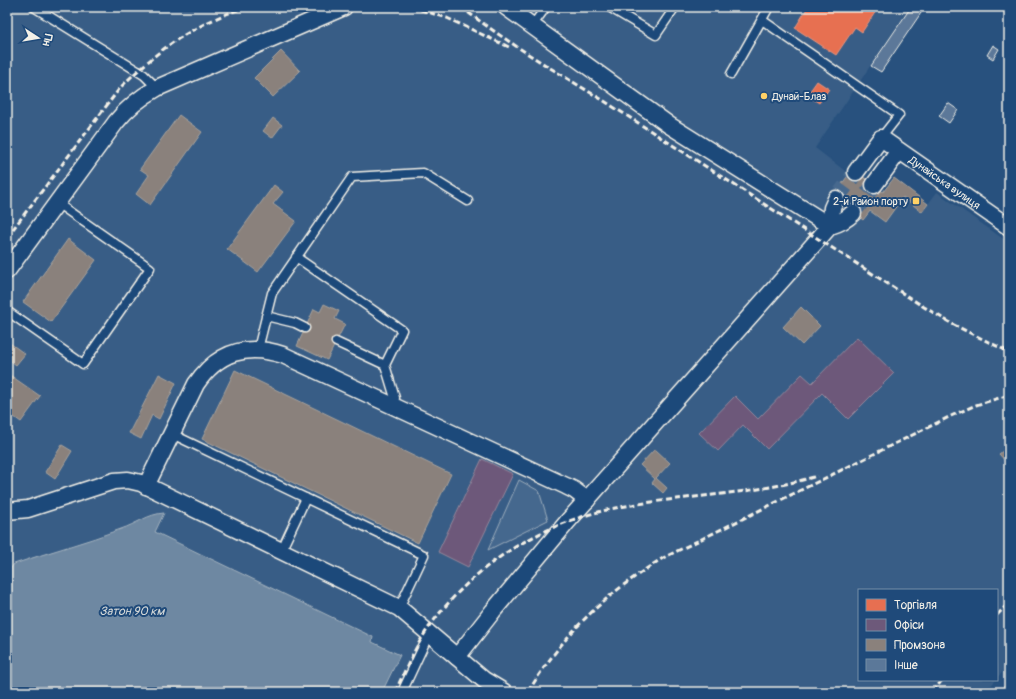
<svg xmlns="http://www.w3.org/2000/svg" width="1016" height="699" font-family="Pangolin,sans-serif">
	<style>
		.built { fill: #375d86 }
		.green { fill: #45688e; stroke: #9cacbb }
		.water { fill: #6e88a2; stroke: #a4b2be }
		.shops { fill: #e76f51; stroke: #eb967e }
		.offices { fill: #6d597a; stroke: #96879b }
		.industry { fill: #8a817c; stroke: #aaa39c }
		.building { fill: #5b7899; stroke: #f4f1e8 }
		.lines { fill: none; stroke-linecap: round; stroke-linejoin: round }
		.street-tunnel { stroke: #47698e; stroke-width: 16; stroke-dasharray: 16 8; stroke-linecap: butt }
		.lane-casing { stroke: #f4f1e8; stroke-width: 11 }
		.street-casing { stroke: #f4f1e8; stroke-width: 19 }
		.lane { stroke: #1f4a7a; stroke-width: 8 }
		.street { stroke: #1f4a7a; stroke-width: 16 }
		.rail { stroke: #f4f1e8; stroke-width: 3; stroke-dasharray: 6 3; stroke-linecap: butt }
		.poi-dot { fill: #ffd166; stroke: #1f4a7a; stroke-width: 1.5 }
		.labels { text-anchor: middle; stroke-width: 4; stroke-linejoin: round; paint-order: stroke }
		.poi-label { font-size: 11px; fill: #f4f1e8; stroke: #1f4a7a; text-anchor: start }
		.street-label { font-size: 11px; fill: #f4f1e8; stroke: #1f4a7a }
		.water-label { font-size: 12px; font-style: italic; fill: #d9dcda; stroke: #1f4a7a }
	</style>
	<rect width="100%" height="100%" fill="#28517e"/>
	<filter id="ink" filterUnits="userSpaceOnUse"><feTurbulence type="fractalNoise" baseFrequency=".025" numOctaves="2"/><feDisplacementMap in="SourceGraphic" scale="8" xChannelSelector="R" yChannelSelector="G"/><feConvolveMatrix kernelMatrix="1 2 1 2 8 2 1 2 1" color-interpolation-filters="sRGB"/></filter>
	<g filter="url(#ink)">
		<path class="built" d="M7,7h903l-95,141 34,26 34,18 11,-14 34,26 9,-12 72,51v422l-12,13v-88h-138v90h137l-11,12h-603l17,-37 -28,-14 2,-4 -218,-105 8,-19 -20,5 -21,11 -108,35 -7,9z"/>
		<path class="green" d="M519,480l20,11 9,29 -60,30z"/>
		<path class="water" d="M164,513l-9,19 218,105 -1,5 28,13 -18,37h-375v-119l7,-9c35,-12 72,-22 107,-35 15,-5 27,-15 43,-16z"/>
		<path class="shops" d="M808,7h62l6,4 -14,21 -7,-5 -19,28 -41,-27z
			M817,81l12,8 -10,14 -12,-8z"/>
		<path class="offices" d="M857,337l37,36 -46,46 -26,-26 -55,56 -24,-24 -25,26 -19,-18 36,-37 23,23 44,-45 10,9z
			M482,459l31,15 -45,93 -30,-15z"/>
		<path class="industry" d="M281,51l19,20 -27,26 -19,-19z
			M179,115l23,17 -52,73 -14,-11 13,-19 -9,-6z
			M273,118l9,7 -10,13 -9,-7z
			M853,169l30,23 11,-14 34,26 -6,8 -19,-15 -18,25 -15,-11 -7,9 -31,-23z
			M274,185l9,7 -10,12 23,17 -38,51 -31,-23z
			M68,239l28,21 -45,62 -28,-20z
			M324,304l15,7 -4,8 10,5 -18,36 -30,-14 17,-37 6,3z
			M801,307l19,19 -18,19 -19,-18z
			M7,341l18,13 -9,11 -9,-7z
			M235,370l216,104 -33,69 -216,-104z
			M7,373l33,23 -19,26 -14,-10z
			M159,374l17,9 -17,36 -7,-4 -11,24 -12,-6z
			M62,445l10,6 -17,28 -10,-7z
			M1008,447l1,1v15l-1,1 -9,-10z
			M655,449l15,14 -14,15 11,10 -4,5 -11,-10 3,-4 -15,-14z"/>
		<path class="building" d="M911,7h14l-44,65 -10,-6z
			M993,45l6,4 -6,10 -6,-4z
			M948,103l10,7 -9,13 -10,-7z"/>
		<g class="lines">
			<path class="street-tunnel" d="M836,199l20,-27
				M853,213l21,-28"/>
			<g class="lane-casing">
				<path id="lane" d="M34,7l110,68 13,13
					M609,7l47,28 19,-28
					M762,20l137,95 -18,23
					M532,26l14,-19
					M731,74l38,-67
					M296,257l106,73 -17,35
					M7,311l76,53 67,-96 -93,-65
					M266,316l29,7 10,5
					M336,342l49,23 10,33 -3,7
					M258,349l14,-56 80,-116 71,-4 45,28
					M172,434l252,121 -25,53
					M281,551l25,-53
					M402,692l27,-58"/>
			</g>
			<g class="street-casing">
				<g id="street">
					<path d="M506,7l163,118 161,101"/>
					<path id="s1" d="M856,172l25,-34 128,89"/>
					<path d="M874,185l25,-34"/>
					<path d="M830,226l2,-18 4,-9"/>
					<path d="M7,271l109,-149c12,-15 25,-25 41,-34l187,-81"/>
					<path d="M146,486l50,-102c22,-32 50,-41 87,-29l283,131 8,4 13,10"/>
					<path d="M7,511l21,-2 86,-28 14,-1 13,3 258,125 85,72 20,12"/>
					<path d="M457,657l36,-46 75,-90 262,-295c10,-3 16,-6 23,-13"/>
				</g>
			</g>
			<use href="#lane" class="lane"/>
			<use href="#street" class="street"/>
			<path class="rail" d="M412,7l35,11 64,30
				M461,7c44,34 92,63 140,92l323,208 30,18 55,27
				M7,237l113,-149c38,-39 74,-64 126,-81
				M997,615l12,-12
				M395,692c10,-21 19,-43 32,-62 49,-70 122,-112 205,-125 62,-10 125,-11 185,-29
				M528,692c37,-60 76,-97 135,-134l288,-142 25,-11 33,-10
				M933,692l9,-12"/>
		</g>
	</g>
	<g class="poi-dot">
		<circle cx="764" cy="96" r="4"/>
		<rect x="912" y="197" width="8" height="8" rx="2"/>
	</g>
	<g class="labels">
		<g class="poi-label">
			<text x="772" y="100">Дунай-Блаз</text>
			<text x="908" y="205" text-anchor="end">2-й Район порту</text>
		</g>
		<g class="street-label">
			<text dy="4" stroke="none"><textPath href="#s1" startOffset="120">Дунайська вулиця</textPath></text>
		</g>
		<g class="water-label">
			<text x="132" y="615">Затон 90 км</text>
		</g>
	</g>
	<rect width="1016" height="699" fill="none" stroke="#1f4a7a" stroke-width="24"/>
	<rect x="12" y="12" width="992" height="675" fill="none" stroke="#f4f1e8" stroke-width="1.5" filter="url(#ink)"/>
	<rect x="858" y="589" width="140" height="92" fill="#1f4a7a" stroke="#748da6"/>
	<rect x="866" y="599" width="20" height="12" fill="#e76f51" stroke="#748da6"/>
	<text x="894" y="609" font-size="12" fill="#f4f1e8">Торгівля</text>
	<rect x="866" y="619" width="20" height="12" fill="#6d597a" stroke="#748da6"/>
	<text x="894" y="629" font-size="12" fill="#f4f1e8">Офіси</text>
	<rect x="866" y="639" width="20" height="12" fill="#8a817c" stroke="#748da6"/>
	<text x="894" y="649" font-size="12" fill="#f4f1e8">Промзона</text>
	<rect x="866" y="659" width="20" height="12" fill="#5b7899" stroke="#748da6"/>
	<text x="894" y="669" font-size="12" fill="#f4f1e8">Інше</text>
	<g transform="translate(38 38) rotate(102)" stroke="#1f4a7a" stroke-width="3" paint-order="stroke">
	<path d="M0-3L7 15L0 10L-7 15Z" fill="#f4f1e8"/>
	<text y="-6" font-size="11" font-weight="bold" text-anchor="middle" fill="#f4f1e8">Пн</text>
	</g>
</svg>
